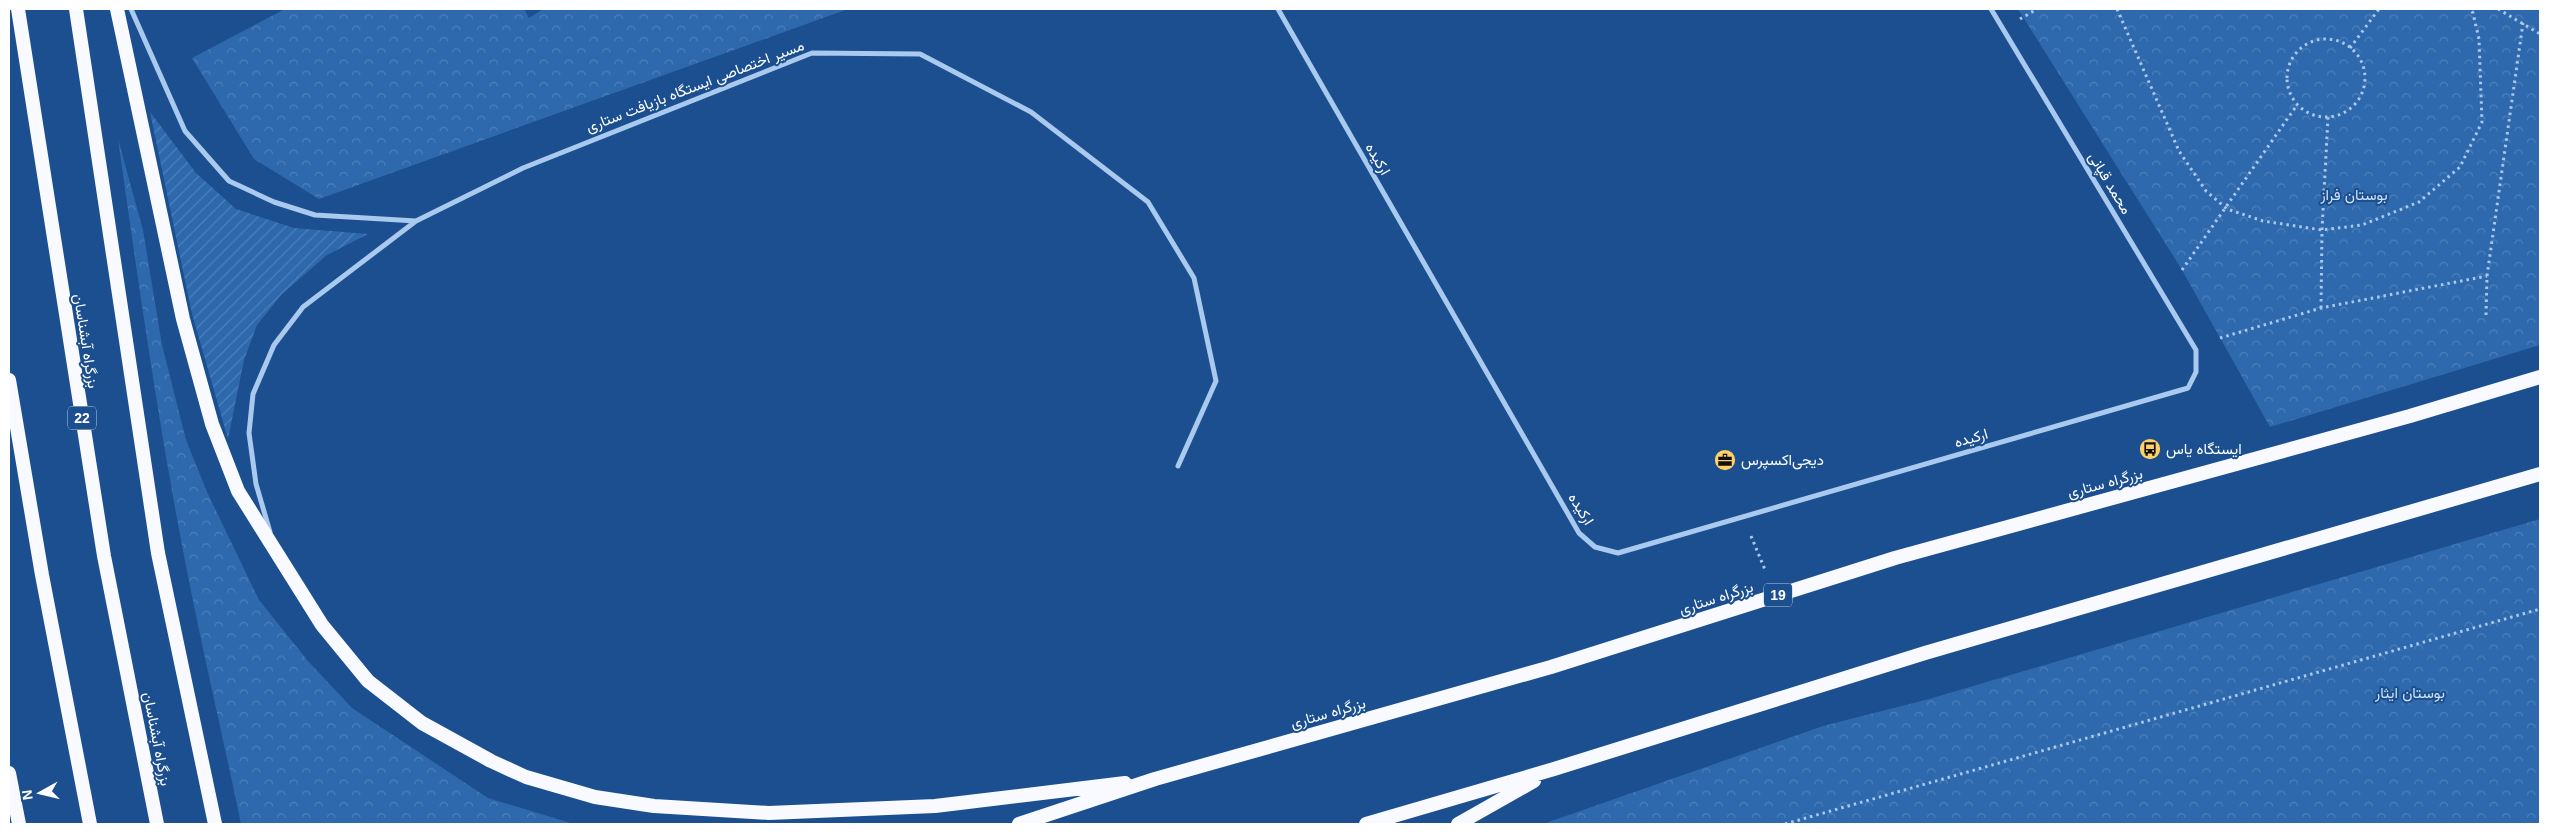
<svg xmlns="http://www.w3.org/2000/svg" width="2549" height="833" font-family="Helvetica,Vazirmatn,sans-serif">
	<style>
		.forest { fill: url(#forest-crowns) }
		.garden { fill: url(#garden-furrows) }
		.lines { fill: none; stroke-linecap: round; stroke-linejoin: round }
		.path { stroke: #a9c9ee; stroke-width: 3; stroke-dasharray: 2.5 4; stroke-linecap: butt }
		.minor { stroke: #a9c9ee; stroke-width: 5 }
		.trunk { stroke: #f8faff; stroke-width: 14 }
		.labels { text-anchor: middle; stroke-width: 4; stroke-linejoin: round; paint-order: stroke }
		.shield { fill: #1b4f8f; stroke: #bbcadd; stroke-width: 1 }
		.shield-label { font-size: 14px; font-weight: bold; fill: #fff }
		.street-label { font-size: 15px; fill: #fff; stroke: #1b4f8f }
		.park-label { font-size: 15px; fill: #cfe3fa; stroke: #1b4f8f }
		.poi-label { font-size: 15px; fill: #fff; stroke: #1b4f8f; text-anchor: start }
	</style>
	<defs>
		<pattern id="forest-crowns" width="20" height="18" patternUnits="userSpaceOnUse" patternTransform="scale(1.25)"><rect width="20" height="18" fill="#2e69ad"/><path d="M2 6a3 3 0 1 1 6 0M12 15a3 3 0 1 1 6 0" fill="none" stroke="#4d80b9"/></pattern>
		<pattern id="garden-furrows" width="10" height="10" patternUnits="userSpaceOnUse" patternTransform="scale(1.25)"><rect width="10" height="10" fill="#2e69ad"/><path d="M-1 1l2-2M0 10L10 0M9 11l2-2" fill="none" stroke="#4d80b9"/></pattern>
	</defs>
	<rect width="100%" height="100%" fill="#1b4f8f"/>
	<path class="forest" d="M285,9h239l5,9 14,-9h305l-529,190 -65,-40 -62,-101z
		M2018,9h522v336l-270,82 -88,-157z
		M118,139l25,91 19,115 24,95 21,52 52,108 49,61 44,47 136,90 86,26h-333c-15,-73 -32,-145 -47,-218 -32,-155 -54,-311 -76,-467z
		M2540,519v305h-997l280,-98 106,-27z"/>
	<path class="garden" d="M150,112l46,61 40,36 58,19 74,6 -41,21 -45,39 -25,31 -13,35 -16,79 -36,-125z"/>
	<g class="lines">
		<path class="path" d="M2117,9l62,142 27,40 21,18 36,12 59,9 40,-5 57,-23 41,-35 22,-45 -3,-83 -6,-26 -3,-4
			M2498,9l42,25
			M2020,19l17,-10
			M2287 78a39 39 0 1 1 78 0a39 39 0 1 1-78 0Z
			M2350,48l29,-39
			M2182,270l115,-165
			M2321,308l1,-78 6,-113
			M2486,315l1,-39 36,-253
			M2220,338l101,-30 166,-32
			M1751,536l15,36
			M1785,824l755,-215"/>
		<path class="minor" d="M131,9l54,122 44,50 45,21 41,13 101,6
			M1278,9l301,524 16,14 23,6 570,-165 8,-16v-22l-205,-341
			M270,532l-14,-48 -7,-51 4,-39 21,-49 29,-38 113,-86 107,-53 289,-115 108,1 111,58 117,90 46,76 22,103 -38,85"/>
		<path class="trunk" d="M18,9l86,547 53,268
			M76,9l82,544 57,271
			M117,9l66,310 29,105 26,67 84,134 46,56 54,42 69,38 35,16 69,20 59,9 115,7 166,-7 190,-23
			M9,380l33,195 48,249
			M9,773l10,51
			M1019,824l136,-45 396,-112 344,-109 515,-142 130,-39
			M1366,824l188,-55 371,-116 615,-179
			M1458,824l76,-43"/>
	</g>
	<defs>
		<g id="bus-disc" transform="scale(1.125)"><circle r="9.5" fill="#ffd166" stroke="#1b4f8f"/><path d="M-5-6H5V4H4V6H2V4H-2V6H-4V4H-5ZM-3.5-4V0h7V-4ZM-3.5 1.2v1.5H-2V1.2ZM2 1.2v1.5H3.5V1.2Z" fill="#111"/></g>
		<g id="office-disc" transform="scale(1.125)"><circle r="9.5" fill="#ffd166" stroke="#1b4f8f"/><path d="M-6-3h4V-5.5h4V-3h4V5H-6ZM-1-4.5V-3h2v-1.5ZM-6 0V1H6V0Z" fill="#111"/></g>
	</defs>
	<g fill-rule="evenodd">
		<use href="#bus-disc" x="2150" y="449"/>
		<use href="#office-disc" x="1725" y="460"/>
	</g>
	<g class="labels">
		<g class="shield">
			<rect x="68" y="406.5" width="28" height="23" rx="4"/>
			<rect x="1764" y="583.5" width="28" height="23" rx="4"/>
		</g>
		<g class="shield-label">
			<text x="82" y="423">22</text>
			<text x="1778" y="600">19</text>
		</g>
		<g class="street-label">
			<text transform="translate(695 86) rotate(-21)" y="5">مسیر اختصاصی ایستگاه بازیافت ستاری</text>
			<text transform="translate(1378 159) rotate(60)" y="5">ارکیده</text>
			<text transform="translate(2110 183) rotate(59)" y="5">محمد قپانی</text>
			<text transform="translate(86 341) rotate(81)" y="5">بزرگراه آبشناسان</text>
			<text transform="translate(1971 438) rotate(-16)" y="5">ارکیده</text>
			<text transform="translate(2105 483) rotate(-15)" y="5">بزرگراه ستاری</text>
			<text transform="translate(1581 509) rotate(58)" y="5">ارکیده</text>
			<text transform="translate(1716 598) rotate(-18)" y="5">بزرگراه ستاری</text>
			<text transform="translate(1328 713) rotate(-16)" y="5">بزرگراه ستاری</text>
			<text transform="translate(157 739) rotate(79)" y="5">بزرگراه آبشناسان</text>
		</g>
		<g class="park-label">
			<text x="2354" y="200">بوستان فراز</text>
			<text x="2410" y="698">بوستان ایثار</text>
		</g>
		<g class="poi-label">
			<text x="2166" y="454">ایستگاه یاس</text>
			<text x="1741" y="465">دیجی‌اکسپرس</text>
		</g>
	</g>
	<rect width="2549" height="833" fill="none" stroke="#ffffff" stroke-width="20"/>
	<g transform="translate(40 793) rotate(262)" stroke="#1b4f8f" stroke-width="4" paint-order="stroke">
	<path d="M0-4L9 19L0 12L-9 19Z" fill="#ffffff"/>
	<text y="-8" font-size="14" font-weight="bold" text-anchor="middle" fill="#ffffff">N</text>
	</g>
</svg>
